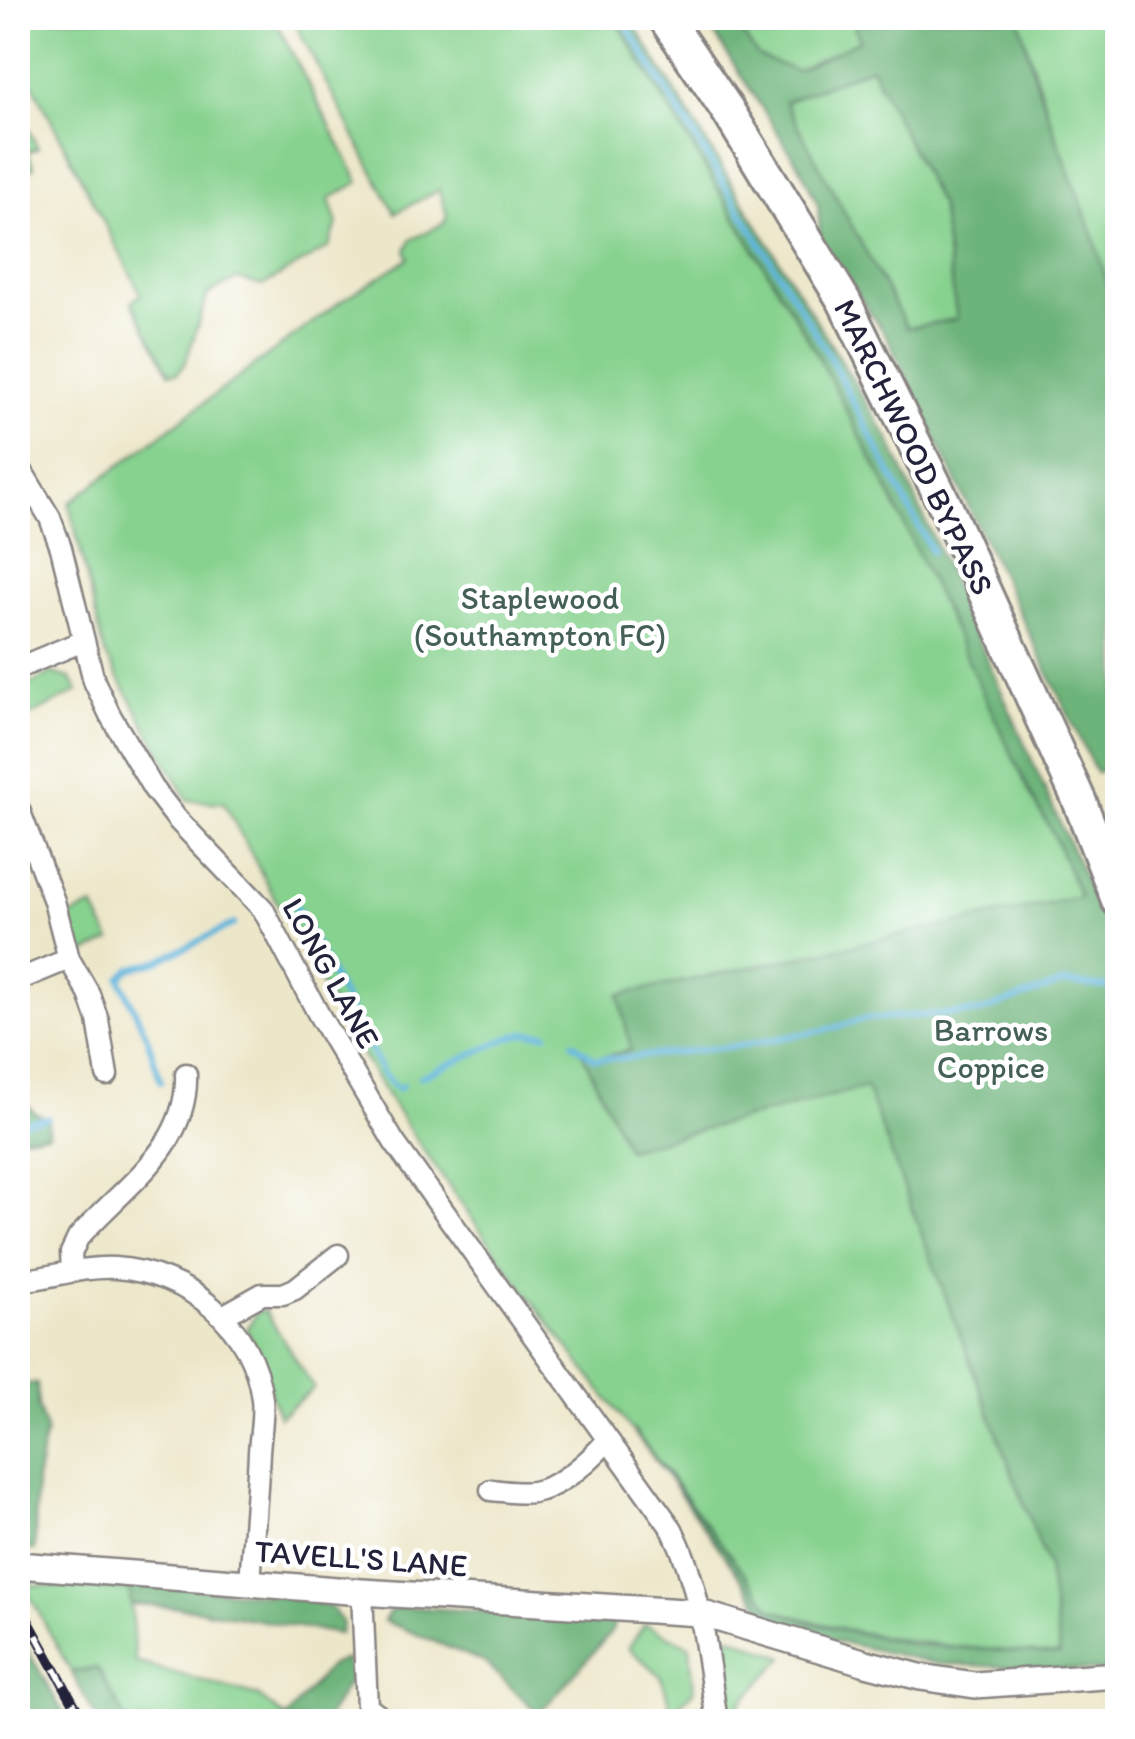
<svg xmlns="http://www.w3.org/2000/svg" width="1135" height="1739" font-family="Itim,sans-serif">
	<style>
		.green { fill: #87d28f; stroke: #547a65; stroke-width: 2.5 }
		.forest { fill: #6db47a; stroke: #486b5a; stroke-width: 2.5; fill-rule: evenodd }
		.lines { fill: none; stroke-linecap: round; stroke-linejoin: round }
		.stream { stroke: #60b5dc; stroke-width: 6 }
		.minor-casing { stroke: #888482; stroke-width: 25 }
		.tertiary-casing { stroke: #888482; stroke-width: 30 }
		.primary-casing { stroke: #888482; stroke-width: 38 }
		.minor { stroke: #fff; stroke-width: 20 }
		.tertiary { stroke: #fff; stroke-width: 25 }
		.primary { stroke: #fff; stroke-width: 32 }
		.rail-casing { stroke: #22223b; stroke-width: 10 }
		.rail { stroke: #fff; stroke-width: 6; stroke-dasharray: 19; stroke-linecap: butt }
		.labels { text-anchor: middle; stroke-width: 9; stroke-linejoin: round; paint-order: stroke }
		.street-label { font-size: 32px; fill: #22223b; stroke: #fff }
		.park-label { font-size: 32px; fill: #456058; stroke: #fff }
	</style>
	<rect width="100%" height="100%" fill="#fff"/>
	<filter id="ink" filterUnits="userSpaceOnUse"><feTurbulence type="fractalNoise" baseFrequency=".01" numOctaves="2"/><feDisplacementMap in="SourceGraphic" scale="20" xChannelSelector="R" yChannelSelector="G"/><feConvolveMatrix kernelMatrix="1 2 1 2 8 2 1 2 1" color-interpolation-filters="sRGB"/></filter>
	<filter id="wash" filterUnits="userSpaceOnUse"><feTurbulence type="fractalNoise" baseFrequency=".0048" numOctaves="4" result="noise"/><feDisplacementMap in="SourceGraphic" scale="40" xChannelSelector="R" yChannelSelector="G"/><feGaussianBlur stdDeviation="2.25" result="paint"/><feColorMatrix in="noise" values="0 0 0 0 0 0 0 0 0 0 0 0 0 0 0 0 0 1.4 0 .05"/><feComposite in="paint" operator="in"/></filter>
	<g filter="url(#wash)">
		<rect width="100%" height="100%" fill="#ede7ca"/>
		<path class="green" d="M18,18h256l85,164 -30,17 8,25 -8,23 -67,39 -24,-7 -30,15 -23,70 -8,9h-8l-37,-71 9,-8 -123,-238z
			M292,18h323l200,332 71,136 146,311 20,34 28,67 -460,97 11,55 -36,9 -12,-8 45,98 238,-63 182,481 12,88c-98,-7 -194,-14 -288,-46 -124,-159 -252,-316 -365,-483 -69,-102 -124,-214 -183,-323l-36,-3 -83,-146 -36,-151 271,-201 69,-44 -3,-8 5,-10 33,-17 3,-7 -8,-26 -44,23z
			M731,18h120l9,22 -64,31 -38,-14z
			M1019,18h98v298c-30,-101 -71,-197 -98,-298z
			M871,67l69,139 17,113 -50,9 -123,-226z
			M18,108l20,40 -11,4 7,15 -16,9z
			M53,673l17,5 8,13 -60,31v-32z
			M93,906l18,35 -30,14 -13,-38z
			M258,1311h7l49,77 -35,29 -32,-88z
			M24,1585l106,5 5,72 123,34 31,25h-162l-30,-53 -26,4z
			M645,1624l45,22 4,44 -22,22 -11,-36 -33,-28z
			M730,1636l54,21 -44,47 2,17h-18l-9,-71z"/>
		<path class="forest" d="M615,18h15l259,421 228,512v721l-179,-8 -161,-36 -144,-199 139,180 43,15 97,20 148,11 -12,-88 -182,-480 -239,62 -47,-101 15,11 36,-9 -12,-55 461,-98 -28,-66 -20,-34 -146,-311 -71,-136z
			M704,18h27l27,38 38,15 64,-31 -9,-22h168l15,58 60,162 23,78v448l-21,9 -209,-436 -67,-97 -2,-35 -17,-36zM871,67l69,139 17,113 -50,9 -122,-226z
			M18,1095l17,18 13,5v16l-30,3z
			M18,1384h19l1,23 8,23 -10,51 -1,69h-17z
			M129,1582l181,17 22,9 10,14 -2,12 -146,-25 -63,-5z
			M405,1607l210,12 -3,12 -73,83 -55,-52 -100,-41 6,-10z
			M18,1633l50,88h-50z
			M346,1659l5,18 -23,39 4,5h-43l-4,-2 45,-54z
			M97,1668l30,53h-29l-27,-49z"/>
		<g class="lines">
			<path class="stream" d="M622,18l205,334 105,200
				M295,905l88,169 14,15 5,-3
				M573,1043l22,16 30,-1 113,-12 92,-17 33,-10 117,-7 83,-29 55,5
				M420,1077l91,-40 16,-4 20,1
				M161,1082l-14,-45 -27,-59 10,-9 28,-8 76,-37
				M18,1123l30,-5"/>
		</g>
	</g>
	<g filter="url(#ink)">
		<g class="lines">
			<g class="minor-casing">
				<path id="minor" d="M18,465l32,53 11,30 33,133 16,34 43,73 24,31 86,90 56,106 75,127 278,387c30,60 35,127 45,193
					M18,668l65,-27
					M18,807l36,94 15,58 20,35 9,26 9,55
					M18,980l51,-21
					M72,1270l-1,-17 7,-15c44,-51 111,-90 108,-164
					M18,1281c33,-3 64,-15 97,-13 73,5 138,57 147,131 2,17 -2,36 -3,53 -2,44 -6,87 -9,130
					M223,1316l39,-22h21l12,-5 43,-34
					M491,1490c13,1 29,4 42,2 29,-5 56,-31 75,-52
					M362,1592l5,115 19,14"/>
			</g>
			<g class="tertiary-casing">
				<path id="tertiary" d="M18,1565l344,27 338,21 166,50 54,14 55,8 143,-10"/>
			</g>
			<g class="primary-casing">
				<path id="primary" d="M665,18l63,93 116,190 101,204 134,295 39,100"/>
			</g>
			<use href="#minor" class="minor"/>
			<use href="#tertiary" class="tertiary"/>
			<use href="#primary" class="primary"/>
			<g class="rail-casing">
				<path id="rail" d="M18,1602l66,120"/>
			</g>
			<use href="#rail" class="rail"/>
		</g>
	</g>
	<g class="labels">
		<g class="street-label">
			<text transform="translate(914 447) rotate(64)" y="11">MARCHWOOD BYPASS</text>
			<text transform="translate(331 973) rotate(61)" y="11">LONG LANE</text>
			<text transform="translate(361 1558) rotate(4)" y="11">TAVELL'S LANE</text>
		</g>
		<g class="park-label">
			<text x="540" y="609">Staplewood<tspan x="540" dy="37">(Southampton FC)</tspan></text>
			<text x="991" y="1041">Barrows<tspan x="991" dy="37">Coppice</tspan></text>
		</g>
	</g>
	<rect width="1135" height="1739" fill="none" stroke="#fff" stroke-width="60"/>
</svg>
